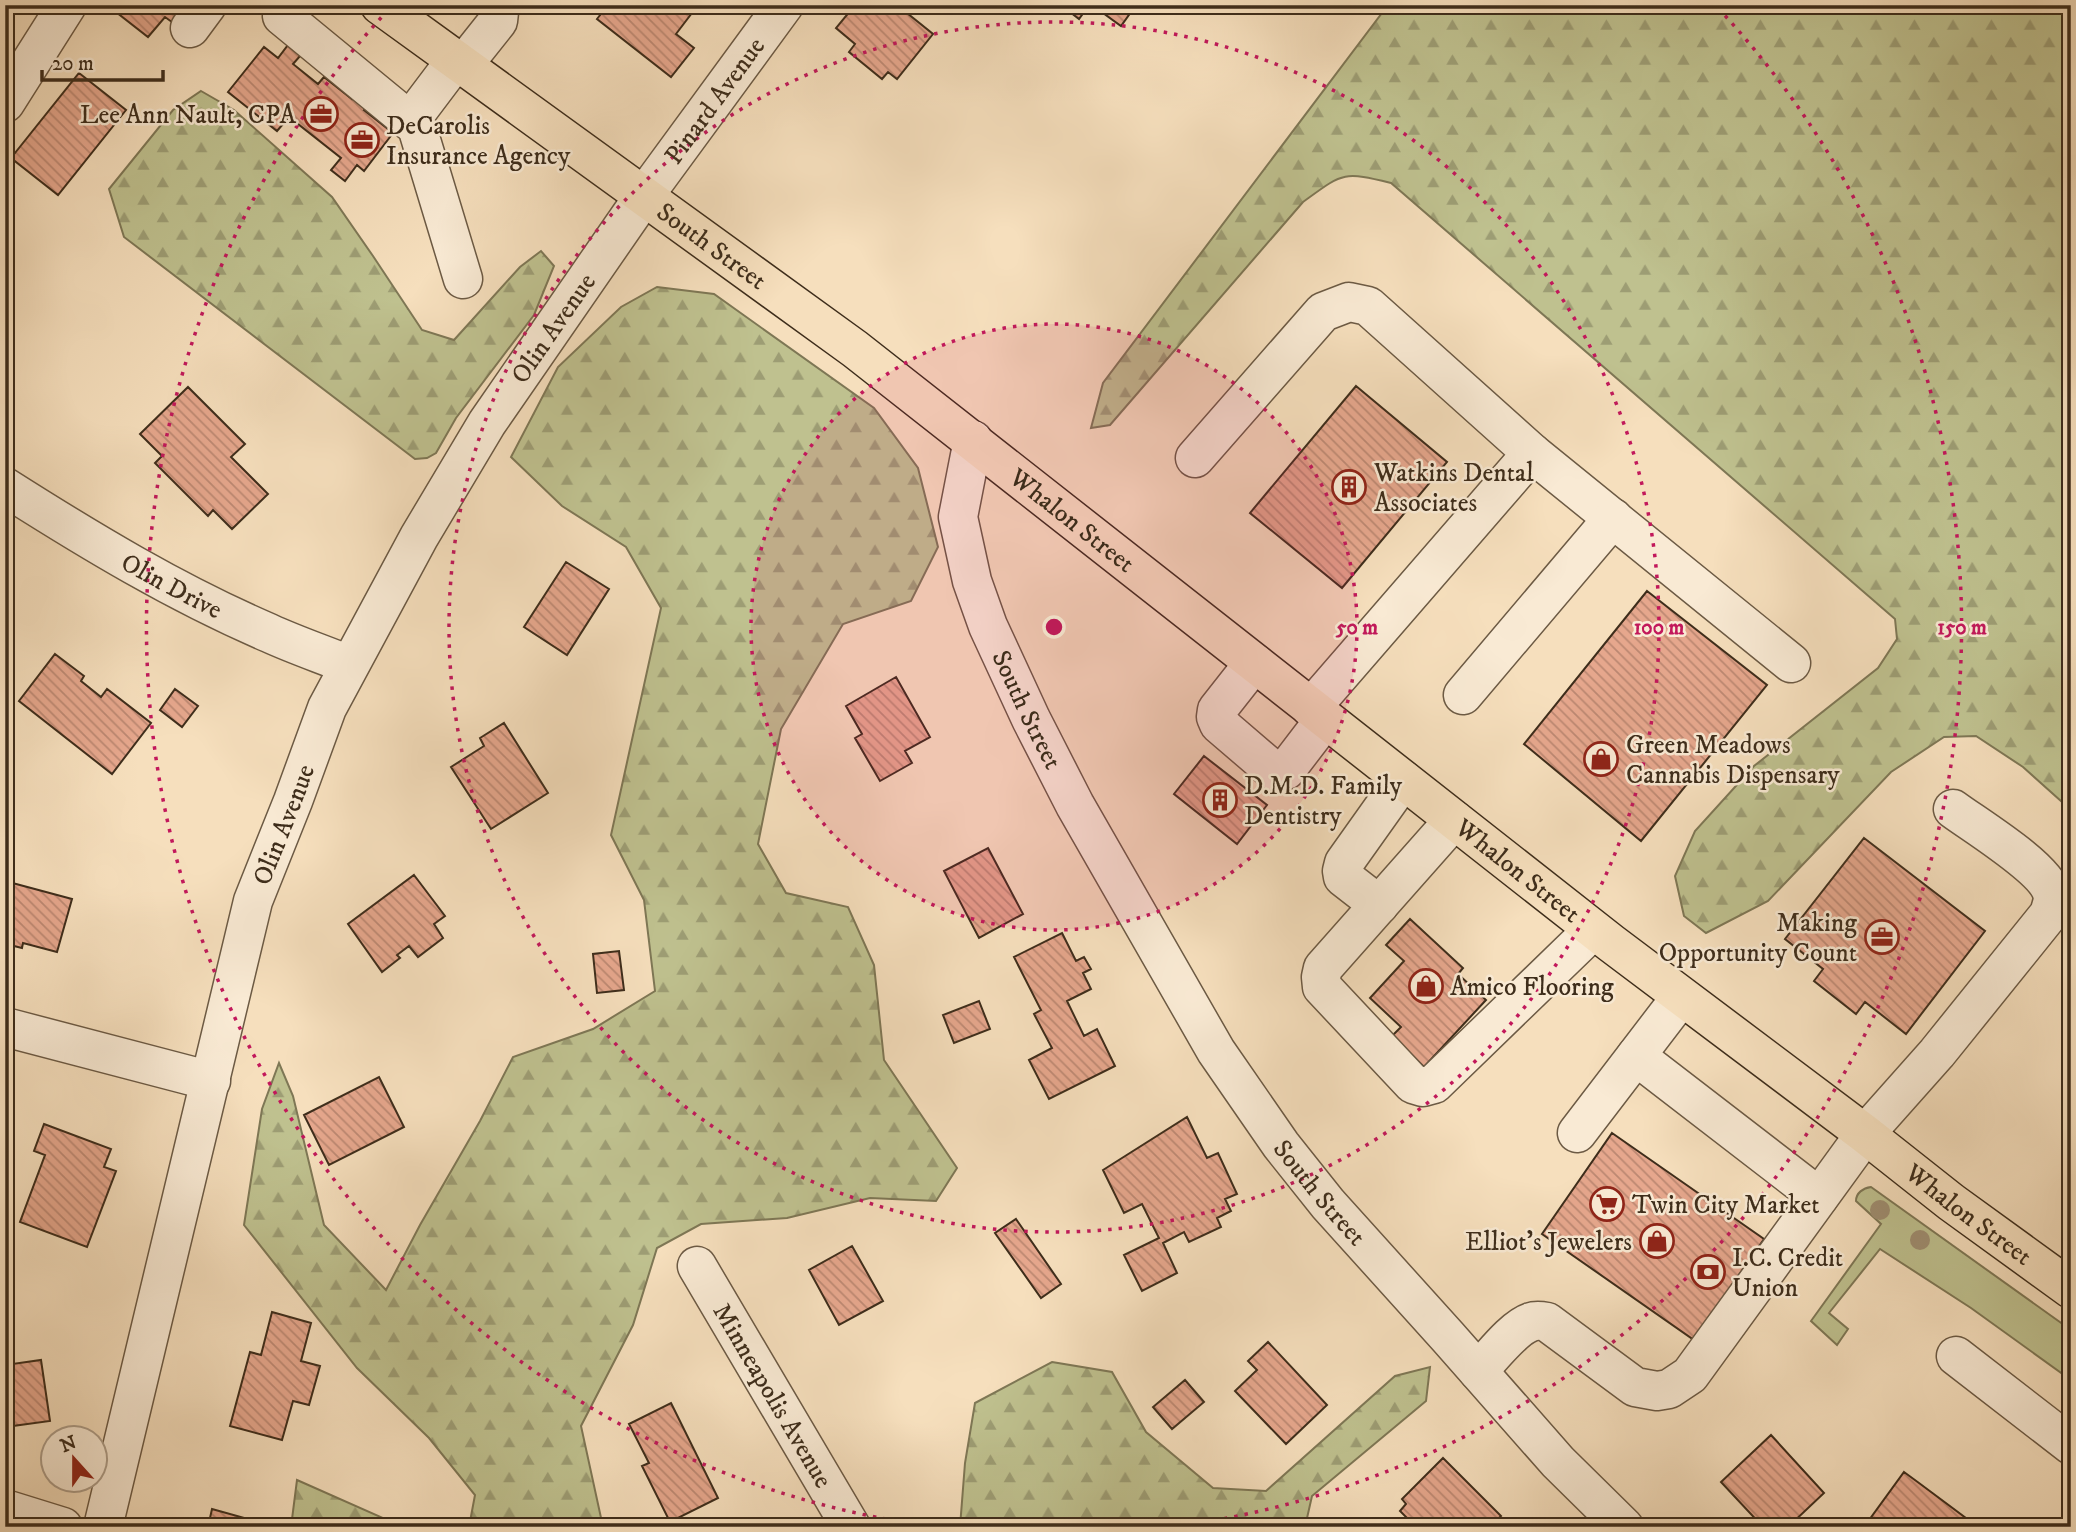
<svg xmlns="http://www.w3.org/2000/svg" width="2076" height="1532" font-family="'IM FELL DW Pica',serif">
	<style>
		.grass { fill: #bfc18f; stroke: #7e7755; stroke-width: 2 }
		.forest { fill: url(#forest-firs); stroke: #7e7755; stroke-width: 2 }
		.building { fill: url(#building-back-hatch); stroke: #3e2d1b; stroke-width: 2 }
		.lines { fill: none; stroke-linecap: round; stroke-linejoin: round }
		.minor-casing { stroke: #6c5a44; stroke-width: 41 }
		.major-casing { stroke: #3e2d1b; stroke-width: 41 }
		.minor { stroke: #f9ead4; stroke-width: 38 }
		.major { stroke: #f6dfbd; stroke-width: 38 }
		.tree { fill: #9f8e71 }
		.ring { fill: none; stroke: #c2185b; stroke-width: 3.5; stroke-dasharray: 3.5 7 }
		.labels { text-anchor: middle; stroke-width: 5; stroke-linejoin: round; paint-order: stroke }
		.street-label { font-size: 26px; fill: #3e2d1b; stroke: #f9ead4 }
		.poi-label { font-size: 26px; fill: #3e2d1b; stroke: #f9ead4; text-anchor: start }
		.centre { fill: #c2185b; stroke: #f9ead4; stroke-width: 3.5 }
		.ring-label { font-size: 21px; text-anchor: middle; font-weight: bold; fill: #c2185b; stroke: #f9ead4; stroke-width: 5; stroke-linejoin: round; paint-order: stroke }
	</style>
	<defs>
		<pattern id="forest-firs" width="22" height="20" patternUnits="userSpaceOnUse" patternTransform="scale(1.75)"><rect width="22" height="20" fill="#bfc18f"/><path d="M5 1l3.5 6h-7zM16 11l3.5 6h-7z" fill="#9d9d74"/></pattern>
		<pattern id="building-back-hatch" width="6" height="6" patternUnits="userSpaceOnUse" patternTransform="scale(1.75)"><rect width="6" height="6" fill="#e6a78d"/><path d="M-1 5l2 2M0 0l6 6M5-1l2 2" fill="none" stroke="#bc8872"/></pattern>
	</defs>
	<rect width="100%" height="100%" fill="#f6dfbd"/>
	<filter id="stains"><feTurbulence type="fractalNoise" baseFrequency=".00286" numOctaves="4"/><feColorMatrix values="0 0 0 0 .2 0 0 0 0 .09 0 0 0 0 .02 0 0 0 .5 -.17"/></filter>
	<radialGradient id="worn" r=".72"><stop offset=".6" stop-color="#630" stop-opacity="0"/><stop offset="1" stop-color="#630" stop-opacity=".3"/></radialGradient>
	<path class="grass" d="M1871,1187l200,143v50l-100,-72 -91,-59 -51,64 19,16 -11,16 -26,-24 70,-97 -25,-23c0,-8 7,-13 15,-14z"/>
	<path class="forest" d="M1388,5h683v805l-48,-43 -47,-31 -32,1 -53,35 -123,129 -62,32 -22,-17 -9,-40 20,-45 59,-65 124,-98 19,-29 -2,-20 -504,-436c-49,-12 -48,-10 -88,19l-193,223 -19,3 12,-45z
		M201,91l33,19 98,87 41,59 49,74 32,10 66,-73 21,-16 13,15 -20,49 -78,103 -20,35 -9,5 -12,1 -291,-222 -15,-48 64,-79z
		M657,287l57,7 160,114 44,60 20,79 -27,54 -68,23 -62,105 -23,115 28,49 62,14 26,58 10,95 73,108 -21,33 -66,-3 -83,20 -86,6 -44,24 -24,77 -52,101 22,101h-134l6,-32 -46,-57 -72,-70 -113,-143 18,-116 17,-46 14,33 31,129 62,65 34,-65 60,-104 33,-64 80,-28 62,-38 -11,-91 -33,-65 50,-227 -35,-61 -64,-41 -51,-49 47,-90 63,-60z
		M1052,1362l60,10 34,60 67,56 53,3 129,-115 35,-9 -4,34 -114,95 -7,31h-345l5,-64 10,-60z
		M297,1480l104,46 1,1h-111z"/>
	<path class="building" d="M107,5h85l-16,20 -11,-8 -17,20z
		M608,5h90l-22,29 18,14 -23,29 -74,-58z
		M855,5h42l36,29 -36,45 -9,-7 -6,7 -33,-27 6,-8 -19,-16z
		M1061,5h28l-10,14z
		M1092,5h44l-15,21z
		M288,45l13,10 -8,9 25,20 6,-7 28,22 4,-5 13,10 -5,6 29,23 -29,38 -7,-6 -12,16 -14,-11 10,-12 -52,-41 -12,14 -49,-39 36,-45 14,11z
		M79,73l47,37 -68,85 -47,-37z
		M1356,386l91,76 -105,126 -92,-75z
		M188,387l57,57 -14,13 37,37 -36,35 -19,-19 -5,6 -53,-53 7,-7 -22,-22z
		M566,562l43,27 -42,66 -43,-28z
		M1647,591l120,94 -126,156 -117,-97z
		M55,654l29,22 -3,5 20,16 6,-8 44,34 -39,51 -93,-73z
		M896,677l34,60 -25,14 7,12 -32,18 -25,-43 7,-4 -16,-28z
		M175,689l23,17 -16,21 -22,-17z
		M504,723l44,70 -57,36 -40,-62 33,-21 -4,-8z
		M1204,756l63,49 -30,39 -63,-50z
		M1864,838l121,93 -79,103 -41,-32 -9,12 -42,-33 9,-12 -38,-30z
		M988,848l35,66 -44,24 -35,-67z
		M414,875l31,41 -11,8 9,14 -25,19 -9,-11 -12,9 3,3 -18,14 -34,-48z
		M5,881l67,18 -15,53 -34,-9 -1,5 -12,-3 2,-5 -7,-2z
		M1410,919l53,49 -5,6 28,26 -62,67 -32,-31 9,-9 -31,-29 34,-37 -18,-16z
		M1062,933l14,28 8,-4 7,12 -8,4 8,16 -24,12 17,35 13,-7 18,37 -66,33 -20,-39 23,-12 -18,-34 7,-4 -27,-53z
		M619,951l5,39 -27,3 -4,-39z
		M979,1001l11,28 -36,14 -11,-28z
		M379,1077l25,50 -75,38 -25,-50z
		M1187,1117l20,41 11,-5 19,41 -12,5 6,12 -14,7 4,9 -32,15 -5,-10 -21,11 14,30 -35,18 -18,-36 35,-17 -17,-34 -18,9 -21,-43z
		M44,1124l67,25 -7,18 12,4 -29,76 -67,-25 25,-67 -11,-4z
		M1612,1133l152,106 -70,101 -152,-106z
		M1016,1219l45,65 -20,14 -46,-65z
		M852,1246l31,55 -44,24 -30,-55z
		M272,1312l39,11 -10,38 19,5 -11,39 -16,-4 -11,39 -52,-14 20,-74 11,3z
		M1268,1342l59,63 -41,39 -51,-53 22,-21 -9,-9z
		M41,1360l9,61 -45,6v-62z
		M1185,1380l19,22 -32,27 -19,-22z
		M671,1403l47,95 -48,24 -28,-56 7,-3 -20,-39z
		M1771,1435l53,58 -36,34h-25l-42,-45z
		M1443,1458l58,58 -11,11h-74l-16,-16 6,-7 -4,-5z
		M1904,1472l15,11 59,44h-114z
		M212,1509l50,14 -1,4h-53z"/>
	<g class="lines">
		<g class="minor-casing">
			<g id="minor">
				<path d="M282,16l135,111 46,152"/>
				<path d="M190,28l17,-23"/>
				<path d="M463,65l35,-44 1,-9 -3,-7"/>
				<path d="M5,103l62,-98"/>
				<path d="M410,121l46,-61"/>
				<path id="s1" d="M973,440l-15,77 14,64 16,45 43,93 44,86 141,246 65,94 47,59 120,133 110,125 66,65"/>
				<path d="M1532,453l259,210"/>
				<path d="M1195,458l128,-146 26,-10 19,4 164,147 -221,255"/>
				<path id="s2" d="M5,487c85,54 171,106 264,146 26,12 53,21 80,32"/>
				<path d="M1254,663l-37,47 -1,7 3,7 56,48h5l6,-2 39,-51"/>
				<path d="M1463,695l150,-177"/>
				<path d="M1454,820l-131,148 -2,9 1,10 91,97 10,3 11,-3 159,-154"/>
				<path d="M1379,905l-36,-28 -1,-6 2,-8 59,-83"/>
				<path d="M5,1027l206,54"/>
				<path d="M1636,1056l183,141"/>
				<path d="M1577,1133l104,-136"/>
				<path id="s3" d="M697,1266l154,261"/>
				<path d="M1956,1356l115,89"/>
				<path d="M1478,1371c13,-13 35,-43 53,-49 5,-2 11,-1 16,0l88,65 22,4 12,-2 21,-14 175,-241 72,-81 112,-139c2,-7 5,-14 3,-21 -8,-26 -76,-67 -99,-84"/>
				<path d="M5,1509l58,18"/>
				<path id="s4" d="M103,1527l150,-626 40,-100 34,-93 92,-171 68,-114 157,-227 140,-191"/>
			</g>
		</g>
		<g class="major-casing">
			<g id="major">
				<path id="s5" d="M380,5l475,344 756,594 254,191 86,68 120,87"/>
			</g>
		</g>
		<use href="#minor" class="minor"/>
		<use href="#major" class="major"/>
	</g>
	<g class="tree">
		<circle cx="1880" cy="1210" r="10"/>
		<circle cx="1920" cy="1240" r="10"/>
	</g>
	<circle cx="1054" cy="627" r="303" fill="#c2185b" fill-opacity=".12"/>
	<g class="ring">
		<circle cx="1054" cy="627" r="303"/>
		<circle cx="1054" cy="627" r="605"/>
		<path d="M928 1526A908 908 0 0 1 390 8M1718 8A908 908 0 0 1 1180 1526"/>
	</g>
	<defs>
		<g id="office-ring" transform="scale(1.75)"><circle r="9.5" fill="#f9ead4" stroke="#8f2418" stroke-width="1.5"/><path d="M-6-3h4V-5.5h4V-3h4V5H-6ZM-1-4.5V-3h2v-1.5ZM-6 0V1H6V0Z" fill="#8f2418"/></g>
		<g id="building-ring" transform="scale(1.75)"><circle r="9.5" fill="#f9ead4" stroke="#8f2418" stroke-width="1.5"/><path d="M-4-6H4V6H1V3H-1V6H-4ZM-2.5-4.3h1.7v1.8h-1.7ZM.8-4.3h1.7v1.8H.8ZM-2.5-1h1.7V.8h-1.7ZM.8-1h1.7V.8H.8Z" fill="#8f2418"/></g>
		<g id="shop-ring" transform="scale(1.75)"><circle r="9.5" fill="#f9ead4" stroke="#8f2418" stroke-width="1.5"/><path d="M-5-2.5h2.3a2.7 3.5 0 0 1 5.4 0H5L5.5 6h-11ZM-1.5-2.5h3a1.5 2.3 0 0 0-3 0Z" fill="#8f2418"/></g>
		<g id="supermarket-ring" transform="scale(1.75)"><circle r="9.5" fill="#f9ead4" stroke="#8f2418" stroke-width="1.5"/><path d="M-6-5.5h2.5l.6 2H6L4.5 2H-2.5L-4.4-4H-6ZM-1.5 3.2a1.3 1.3 0 1 0 .1 0ZM3 3.2a1.3 1.3 0 1 0 .1 0Z" fill="#8f2418"/></g>
		<g id="bank-ring" transform="scale(1.75)"><circle r="9.5" fill="#f9ead4" stroke="#8f2418" stroke-width="1.5"/><path d="M-6-4H6V4H-6ZM0-2.3a2.3 2.3 0 1 0 0 4.6a2.3 2.3 0 1 0 0-4.6Z" fill="#8f2418"/></g>
	</defs>
	<g fill-rule="evenodd">
		<use href="#office-ring" x="321" y="114"/>
		<use href="#office-ring" x="362" y="140"/>
		<use href="#building-ring" x="1349" y="487"/>
		<use href="#shop-ring" x="1601" y="759"/>
		<use href="#building-ring" x="1220" y="800"/>
		<use href="#office-ring" x="1882" y="937"/>
		<use href="#shop-ring" x="1426" y="986"/>
		<use href="#supermarket-ring" x="1607" y="1204"/>
		<use href="#shop-ring" x="1657" y="1241"/>
		<use href="#bank-ring" x="1708" y="1272"/>
	</g>
	<g class="labels">
		<g class="street-label">
			<text dy="9" stroke="none"><textPath href="#s4" startOffset="1572">Pinard Avenue</textPath></text>
			<text dy="9" stroke="none"><textPath href="#s5" startOffset="410">South Street</textPath></text>
			<text dy="9" stroke="none"><textPath href="#s4" startOffset="1293">Olin Avenue</textPath></text>
			<text dy="9" stroke="none"><textPath href="#s5" startOffset="863">Whalon Street</textPath></text>
			<text dy="9" stroke="none"><textPath href="#s2" startOffset="194">Olin Drive</textPath></text>
			<text dy="9" stroke="none"><textPath href="#s1" startOffset="284">South Street</textPath></text>
			<text dy="9" stroke="none"><textPath href="#s4" startOffset="726">Olin Avenue</textPath></text>
			<text dy="9" stroke="none"><textPath href="#s5" startOffset="1430">Whalon Street</textPath></text>
			<text dy="9" stroke="none"><textPath href="#s1" startOffset="850">South Street</textPath></text>
			<text dy="9" stroke="none"><textPath href="#s5" startOffset="1997">Whalon Street</textPath></text>
			<text dy="9" stroke="none"><textPath href="#s3" startOffset="150">Minneapolis Avenue</textPath></text>
		</g>
		<g class="poi-label">
			<text x="296" y="123" text-anchor="end">Lee Ann Nault, CPA</text>
			<text x="386" y="134">DeCarolis<tspan x="386" dy="30">Insurance Agency</tspan></text>
			<text x="1374" y="481">Watkins Dental<tspan x="1374" dy="30">Associates</tspan></text>
			<text x="1626" y="753">Green Meadows<tspan x="1626" dy="30">Cannabis Dispensary</tspan></text>
			<text x="1244" y="794">D.M.D. Family<tspan x="1244" dy="30">Dentistry</tspan></text>
			<text x="1857" y="931" text-anchor="end">Making<tspan x="1857" dy="30">Opportunity Count</tspan></text>
			<text x="1450" y="995">Amico Flooring</text>
			<text x="1632" y="1213">Twin City Market</text>
			<text x="1632" y="1250" text-anchor="end">Elliot's Jewelers</text>
			<text x="1732" y="1266">I.C. Credit<tspan x="1732" dy="30">Union</tspan></text>
		</g>
	</g>
	<circle cx="1054" cy="627" r="10" class="centre"/>
	<g class="ring-label">
		<text x="1357" y="634">50 m</text>
		<text x="1659" y="634">100 m</text>
		<text x="1962" y="634">150 m</text>
	</g>
	<rect width="2076" height="1532" fill="none" stroke="#f6dfbd" stroke-width="28"/>
	<rect x="7" y="7" width="2062" height="1518" fill="none" stroke="#3e2d1b" stroke-width="3.5"/>
	<rect x="14" y="14" width="2048" height="1504" fill="none" stroke="#3e2d1b" stroke-width="2"/>
	<g transform="translate(74 1459) rotate(339)"><circle r="33" fill="#f9ead4" stroke="#ae9e8a" stroke-width="2"/>
	<path d="M0-5L12 26L0 18L-12 26Z" fill="#8f2418"/>
	<text y="-10" font-size="19" font-weight="bold" text-anchor="middle" fill="#3e2d1b">N</text>
	</g>
	<path d="M42 70v10h121v-10" fill="none" stroke="#3e2d1b" stroke-width="3.5"/>
	<text x="52" y="70" font-size="21" fill="#3e2d1b" stroke="#f9ead4" stroke-width="5" paint-order="stroke">20 m</text>
	<rect width="100%" height="100%" filter="url(#stains)"/>
	<rect width="100%" height="100%" fill="url(#worn)"/>
</svg>
